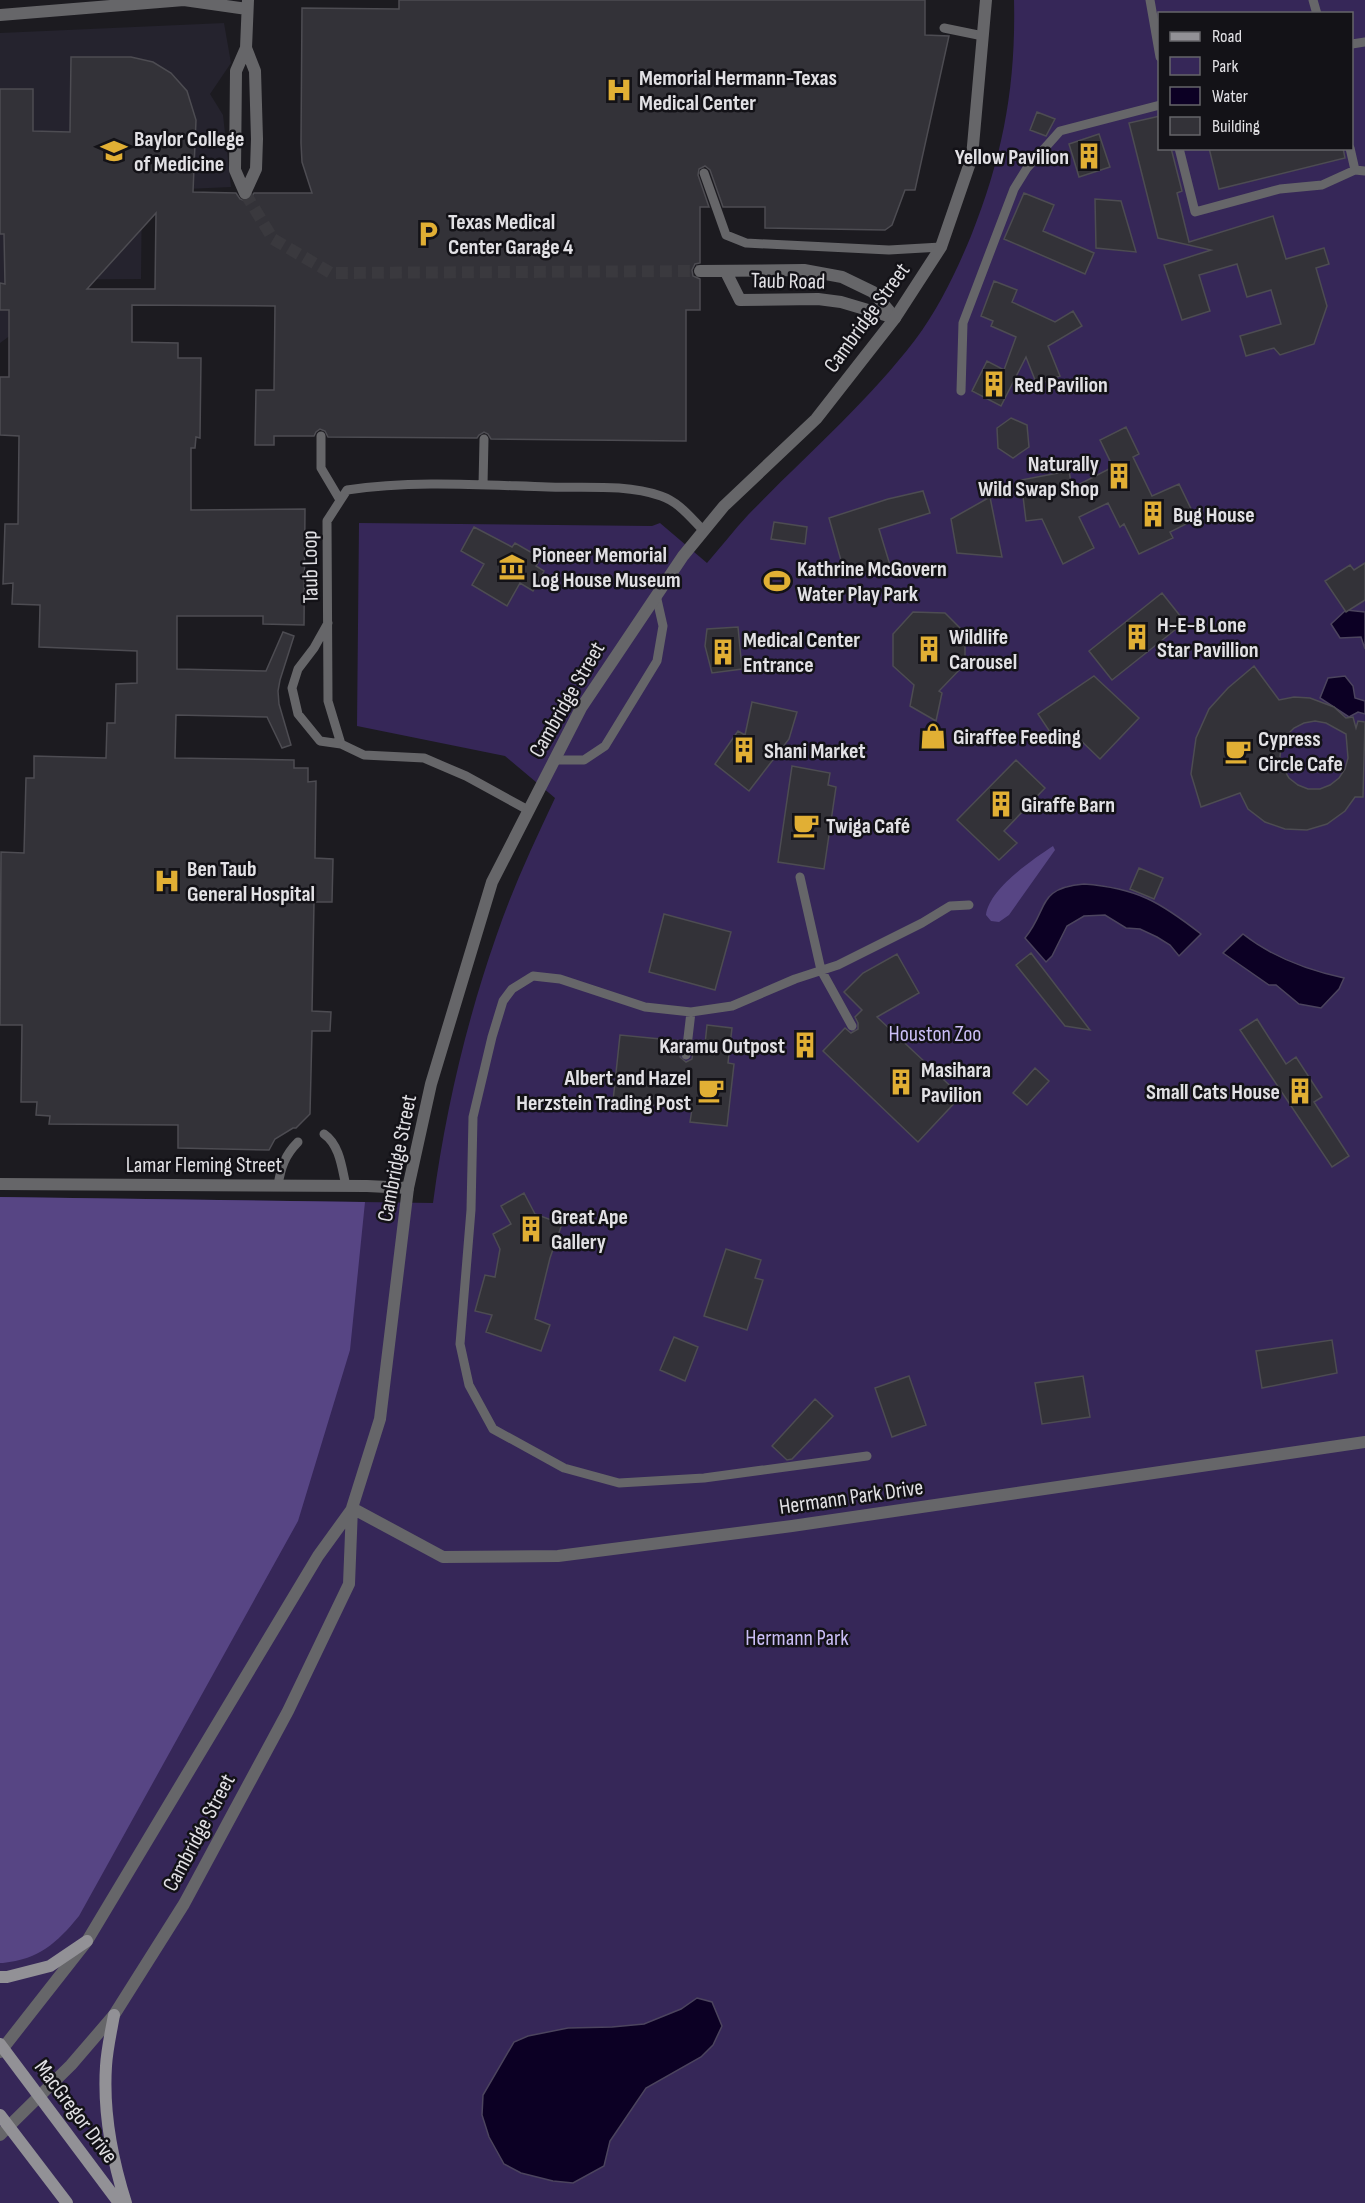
<svg xmlns="http://www.w3.org/2000/svg" width="1365" height="2203" font-family="'Sofia Sans Condensed',sans-serif">
	<style>
		.built { fill: #25232e }
		.green { fill: #362758; fill-rule: evenodd }
		.forest { fill: #574584 }
		.water { fill: #0c0024; stroke: #4c445e; stroke-width: 1.5 }
		.building { fill: #333238; stroke: #4d4c52; stroke-width: 1.5; fill-rule: evenodd }
		.lines { fill: none; stroke-linecap: round; stroke-linejoin: round }
		.minor-tunnel { stroke: #3a393e; stroke-width: 12; stroke-dasharray: 12 6; stroke-linecap: butt }
		.service { stroke: #666669; stroke-width: 9 }
		.minor { stroke: #666669; stroke-width: 12 }
		.tertiary { stroke: #666669; stroke-width: 12 }
		.secondary { stroke: #929196; stroke-width: 12 }
		.labels { text-anchor: middle; stroke-width: 5; stroke-linejoin: round; paint-order: stroke }
		.poi-label { font-size: 22px; font-weight: bold; fill: #e2e1e5; stroke: #131217; text-anchor: start }
		.street-label { font-size: 22px; fill: #e2e1e5; stroke: #131217 }
		.park-label { font-size: 22px; fill: #cbbef6; stroke: #131217 }
	</style>
	<rect width="100%" height="100%" fill="#1c1b20"/>
	<path class="built" d="M224,23l7,40 -21,31 13,21 8,72 -89,4 -1,88 -128,1 -2,55 -11,8v-310z"/>
	<path class="green" d="M1014,0h351v2203h-1365v-1006l433,6c12,-90 33,-180 63,-266 16,-48 38,-94 59,-139l-50,-42 -148,-30 2,-203 293,3 8,-3 47,40c14,-16 27,-33 41,-48 56,-58 118,-111 167,-175 24,-32 41,-68 56,-104 32,-80 45,-150 43,-236zM1160,14h192v134h-192z"/>
	<path class="forest" d="M1053,846l2,4 -46,65 -10,7 -8,-1 -5,-6c3,-26 46,-55 67,-69z
		M0,1197l365,5 -15,148 -52,171 -219,395c-23,28 -40,43 -76,47h-3z"/>
	<path class="water" d="M1346,610l19,2v37l-4,-12 -21,1 -9,-14z
		M1345,676l8,10 2,12 10,3v13l-7,-2 -9,5 -29,-19 8,-20z
		M1084,884c53,4 76,18 117,50l-22,22 -9,-11 -13,-8 -17,-8 -14,-1 -21,-13 -21,1 -17,10 -15,30 -6,6 -21,-24c24,-29 11,-50 59,-54z
		M1243,934c29,23 64,36 101,44l-5,11 -18,19 -22,-4 -23,-19h-7l-46,-32z
		M697,1998l15,4 10,24 -9,19 -12,12 -55,31 -36,53 -6,25 -31,17 -20,-2 -32,-8 -17,-9 -15,-27 -7,-22 1,-20 31,-53 14,-6 40,-8 44,-1 32,-3 37,-15z"/>
	<path class="building" d="M399,0h526v35l24,1 -34,154h-10l-13,35 -7,5 -120,-2v-21h-42l-13,-37 -5,-4 -6,3 -1,6 11,32h-9v56l-5,1 -3,6 1,6 7,3v31h-14v131l-195,-2 -3,-5 -4,-2 -5,3 -2,3 -149,-1 -3,-6 -5,-2 -4,3 -2,4h-40v9h-19l1,-55h18l1,-84 -143,-1v37l46,1v15h23l-1,80 -4,-1 -1,11h-4v62l114,-1 -1,116 -41,-1v-8h-86v53l89,2 17,-39 11,4 -14,44 -2,11 1,13 12,41 -9,3 -15,-31 -91,-2 -1,43 119,2v8h14v14l8,-1 -1,77 18,1 -1,43h-18l-2,109 19,1 -1,19h-18l-2,83 -14,14h-3l-18,11 -6,11 -91,-2v-23l-129,-1 1,-8 -14,-1 1,-13h-16l1,-77h-22l1,-173 23,1 2,-75h8v-22l72,2 1,-35h8l1,-39 21,-1v-32l-98,-4 1,-42 -28,-1 1,-21 -10,1 2,-60h13l1,-88 -19,-1v-58h9v-67h-9v-27l5,1 -1,-50h-4v-145h33v42l37,1 1,-75h60l22,5 18,11 16,18 9,29 -3,72 43,1 4,6 5,2 5,-2 4,-6h58l-10,-31 -1,-19 1,-135 97,1zM156,213l-1,76h-68z
		M1037,112l18,7 -9,17 -16,-6z
		M1160,116v32h11l11,43 -5,2 12,49 84,-26 13,43 38,-11 5,16 -13,4 11,38 -13,38 -34,11 -6,-7 -28,8 -6,-20 41,-12 -10,-34 -24,7 -10,-33 -38,11 11,36 -28,9 -18,-55 47,-15 -53,-12 -29,-115z
		M1099,134l11,33 -31,10 -10,-33z
		M1209,148h134l2,10 -126,31z
		M1024,193l30,12 -11,26 51,22 -9,21 -81,-35z
		M1095,199l26,2 15,51 -40,-4z
		M994,281l23,9 -5,12 43,20 18,-11 9,15 -34,20 12,30 -23,9 -11,-28 -25,49 -29,-15 15,-30 17,9 12,-33 -25,-11 2,-5 -12,-5z
		M1011,418l16,7 2,22 -16,11 -15,-10 -1,-20z
		M1126,427l13,27 -6,3 19,39 27,-12 17,35 -26,13 3,6 -34,16 -15,-30 -4,3 -12,-24 -29,14 15,31 -31,16 -21,-45 -16,2 -5,-41 48,-9 3,17 41,-21 -13,-27z
		M923,491l7,22 -51,16 11,36 -44,13 -17,-60 59,-19z
		M990,497l12,60 -45,-4 -6,-34z
		M774,522l33,5 -2,17 -34,-5z
		M474,527l38,20 3,-4 26,15 -5,8 8,5 -11,20 -13,-8 -13,23 -35,-21 12,-21 -23,-13z
		M1365,563v37l-19,12 -21,-31 25,-16 4,5z
		M1162,593l23,29 -73,58 -23,-29z
		M913,612l32,1 20,20v31l-26,27 3,2 -6,28 -26,-15 4,-21 -21,-19v-32z
		M738,627l4,42 -30,4 -7,-27 2,-17z
		M1254,666l25,34 15,-3 16,1 24,9 12,11 7,-1 3,11 2,-7 7,1 -2,75h-8l-10,14 -18,13 -20,6 -22,-1 -20,-7 -17,-13 -8,-16 -39,14 -10,-33 5,-36 13,-29 19,-21zM1315,721l11,2 20,11 2,24 -3,11 -6,9 -9,7 -10,4h-12l-10,-4 -9,-7 -6,-10 -3,-11 1,-11 5,-10 8,-8 10,-5z
		M1094,676l45,42 -39,41 -27,-26 -15,11 -20,-30z
		M752,702l45,10 -8,27 -40,52 -34,-27 23,-33 7,4z
		M1016,760l29,28 -41,43 13,12 -18,17 -42,-40z
		M792,766l38,7 -2,12 8,2 -12,82 -46,-7z
		M1139,868l24,10 -9,21 -24,-10z
		M664,914l67,18 -16,58 -66,-18z
		M1031,953l59,77 -25,-4 -49,-61z
		M897,954l22,39 -42,24 84,79 -43,46 -95,-91 22,-23 6,5 7,-4v-6l-3,-6 7,-7 -18,-18 19,-19z
		M1257,1019l29,45 10,-7 26,40 -8,5 35,54 -17,11 -92,-137z
		M707,1025l25,3 -4,35 6,1 -7,62 -37,-4 2,-13 -79,-8 7,-66 61,6 -1,16 6,5 6,-3 2,-16 11,1z
		M1035,1068l14,13 -22,24 -14,-12z
		M524,1193l11,21 27,10 -12,34 -15,61 15,6 -9,26 -55,-19 6,-17 -17,-4 10,-36 10,2 5,-28 -7,-15 18,-10 -10,-18z
		M726,1249l35,11 -6,18 8,2 -16,50 -43,-14z
		M674,1337l24,10 -13,34 -25,-11z
		M1332,1340l5,33 -75,15 -6,-37z
		M909,1376l17,49 -34,12 -17,-49z
		M1083,1376l7,41 -48,7 -7,-41z
		M815,1399l18,17 -41,43 -5,1 -15,-14z"/>
	<g class="lines">
		<path class="minor-tunnel" d="M245,193l28,46 58,34 369,-2"/>
		<path class="service" d="M1150,0l10,57
			M1313,0l4,14
			M944,28l39,8
			M1352,44l13,-2
			M1179,148l16,64 85,-23 42,-4 33,-15 10,1
			M1350,148l5,22
			M704,173l22,62 20,8 143,7 52,-3
			M961,391l2,-68 51,-134 13,-21 33,-37 100,-26
			M321,436v32l19,32
			M483,485l1,-46
			M328,623l-14,25 -16,21 -6,19 6,26 22,27 21,3
			M553,760h31l21,-14 52,-85 6,-35 -7,-31
			M528,810l-62,-34 -42,-18 -60,-3 -23,-11 -13,-43 -1,-180 20,-31c66,-10 135,-5 201,-3 37,1 78,-3 113,9 18,6 30,22 42,34
			M800,877l21,93 31,56
			M686,1055l5,-43
			M324,1134c16,11 18,35 22,52
			M278,1185c3,-18 7,-30 20,-43
			M867,1456l-163,22 -85,5 -55,-15 -71,-39 -24,-44 -9,-41 11,-134 2,-93 19,-80 11,-36 9,-12 21,-13 27,3 85,28 46,5 41,-6 63,-27 43,-14 84,-42 28,-17 19,-1"/>
		<path class="minor" d="M0,15l184,-15 63,9
			M245,193l-10,-23 1,-99 10,-23 2,-48
			M245,193l11,-24 1,-30 -2,-68 -9,-23
			M700,271l104,-1 38,7 31,15 22,26
			M726,272l14,28 78,-1 23,3 54,16
			M0,1184l367,2 41,2"/>
		<path class="tertiary" d="M352,1508l91,49 115,-1 234,-30 573,-84
			M0,2052l87,-111 231,-385 34,-47
			M0,2135l71,-70 43,-50 70,-111 104,-193 61,-127 3,-76 28,-89 28,-231 23,-104 61,-202 89,-174 102,-152 41,-50 92,-87 79,-101 46,-71 31,-90 14,-157"/>
		<path class="secondary" d="M0,1977h7l43,-11 37,-25
			M114,2015c-3,17 -7,34 -8,51 -3,46 6,93 20,137
			M0,2044l119,159
			M0,2115l67,88"/>
	</g>
	<defs>
		<g id="hospital-bare" transform="scale(2.07)"><path d="M-5-5h3v3.5h4V-5h3V5h-3V1.5h-4V5h-3Z" fill="#e1af34" stroke="#131217" stroke-width="2.5" paint-order="stroke"/></g>
		<g id="university-bare" transform="scale(2.07)"><path d="M0-5L7-2L0 1L-7-2ZM-4 1L0 2.5L4 1V4Q0 6-4 4Z" fill="#e1af34" stroke="#131217" stroke-width="2.5" paint-order="stroke"/></g>
		<g id="building-bare" transform="scale(2.07)"><path d="M-4-6H4V6H1V3H-1V6H-4ZM-2.5-4.3h1.7v1.8h-1.7ZM.8-4.3h1.7v1.8H.8ZM-2.5-1h1.7V.8h-1.7ZM.8-1h1.7V.8H.8Z" fill="#e1af34" stroke="#131217" stroke-width="2.5" paint-order="stroke"/></g>
		<g id="parking-bare" transform="scale(2.07)"><path d="M-3.5-5.5H1a3.5 3.5 0 0 1 0 7H-1V5.5H-3.5ZM-1-3.4V-.6H.8a1.4 1.4 0 0 0 0-2.8Z" fill="#e1af34" stroke="#131217" stroke-width="2.5" paint-order="stroke"/></g>
		<g id="museum-bare" transform="scale(2.07)"><path d="M0-6L6-3V-2H-6V-3ZM-5-1h2V3h-2ZM-1-1h2V3h-2ZM3-1h2V3H3ZM-6 4H6V6H-6Z" fill="#e1af34" stroke="#131217" stroke-width="2.5" paint-order="stroke"/></g>
		<g id="stadium-bare" transform="scale(2.07)"><path d="M0-5a6.5 5 0 1 0 0 10a6.5 5 0 1 0 0-10ZM-3.5-1.8h7v3.6h-7Z" fill="#e1af34" stroke="#131217" stroke-width="2.5" paint-order="stroke"/></g>
		<g id="shop-bare" transform="scale(2.07)"><path d="M-5-2.5h2.3a2.7 3.5 0 0 1 5.4 0H5L5.5 6h-11ZM-1.5-2.5h3a1.5 2.3 0 0 0-3 0Z" fill="#e1af34" stroke="#131217" stroke-width="2.5" paint-order="stroke"/></g>
		<g id="cafe-bare" transform="scale(2.07)"><path d="M-5.5-4.5H6V0H3Q3 3.5 0 3.5H-2.5Q-5.5 3.5-5.5 0ZM3-3.2v2h1.7v-2ZM-6 4.5H4V6H-6Z" fill="#e1af34" stroke="#131217" stroke-width="2.5" paint-order="stroke"/></g>
	</defs>
	<g fill-rule="evenodd">
		<use href="#hospital-bare" x="619" y="90"/>
		<use href="#university-bare" x="114" y="151"/>
		<use href="#building-bare" x="1089" y="156"/>
		<use href="#parking-bare" x="428" y="234"/>
		<use href="#building-bare" x="994" y="384"/>
		<use href="#building-bare" x="1119" y="476"/>
		<use href="#building-bare" x="1153" y="514"/>
		<use href="#museum-bare" x="512" y="567"/>
		<use href="#stadium-bare" x="777" y="581"/>
		<use href="#building-bare" x="1137" y="637"/>
		<use href="#building-bare" x="929" y="649"/>
		<use href="#building-bare" x="723" y="652"/>
		<use href="#shop-bare" x="933" y="736"/>
		<use href="#building-bare" x="744" y="750"/>
		<use href="#cafe-bare" x="1238" y="751"/>
		<use href="#building-bare" x="1001" y="804"/>
		<use href="#cafe-bare" x="806" y="825"/>
		<use href="#hospital-bare" x="167" y="881"/>
		<use href="#building-bare" x="805" y="1045"/>
		<use href="#building-bare" x="901" y="1082"/>
		<use href="#cafe-bare" x="711" y="1090"/>
		<use href="#building-bare" x="1300" y="1091"/>
		<use href="#building-bare" x="531" y="1229"/>
	</g>
	<g class="labels">
		<g class="poi-label">
			<text x="639" y="85">Memorial Hermann-Texas<tspan x="639" dy="25">Medical Center</tspan></text>
			<text x="134" y="146">Baylor College<tspan x="134" dy="25">of Medicine</tspan></text>
			<text x="1069" y="164" text-anchor="end">Yellow Pavilion</text>
			<text x="448" y="229">Texas Medical<tspan x="448" dy="25">Center Garage 4</tspan></text>
			<text x="1014" y="392">Red Pavilion</text>
			<text x="1099" y="471" text-anchor="end">Naturally<tspan x="1099" dy="25">Wild Swap Shop</tspan></text>
			<text x="1173" y="522">Bug House</text>
			<text x="532" y="562">Pioneer Memorial<tspan x="532" dy="25">Log House Museum</tspan></text>
			<text x="797" y="576">Kathrine McGovern<tspan x="797" dy="25">Water Play Park</tspan></text>
			<text x="1157" y="632">H-E-B Lone<tspan x="1157" dy="25">Star Pavillion</tspan></text>
			<text x="949" y="644">Wildlife<tspan x="949" dy="25">Carousel</tspan></text>
			<text x="743" y="647">Medical Center<tspan x="743" dy="25">Entrance</tspan></text>
			<text x="953" y="744">Giraffee Feeding</text>
			<text x="1258" y="746">Cypress<tspan x="1258" dy="25">Circle Cafe</tspan></text>
			<text x="764" y="758">Shani Market</text>
			<text x="1021" y="812">Giraffe Barn</text>
			<text x="826" y="833">Twiga Café</text>
			<text x="187" y="876">Ben Taub<tspan x="187" dy="25">General Hospital</tspan></text>
			<text x="785" y="1053" text-anchor="end">Karamu Outpost</text>
			<text x="921" y="1077">Masihara<tspan x="921" dy="25">Pavilion</tspan></text>
			<text x="691" y="1085" text-anchor="end">Albert and Hazel<tspan x="691" dy="25">Herzstein Trading Post</tspan></text>
			<text x="1280" y="1099" text-anchor="end">Small Cats House</text>
			<text x="551" y="1224">Great Ape<tspan x="551" dy="25">Gallery</tspan></text>
		</g>
		<g class="street-label">
			<text transform="translate(788 280) rotate(1)" y="8">Taub Road</text>
			<text transform="translate(866 317) rotate(-54)" y="8">Cambridge Street</text>
			<text transform="translate(309 567) rotate(-91)" y="8">Taub Loop</text>
			<text transform="translate(566 699) rotate(-60)" y="8">Cambridge Street</text>
			<text transform="translate(396 1158) rotate(-79)" y="8">Cambridge Street</text>
			<text x="204" y="1172">Lamar Fleming Street</text>
			<text transform="translate(851 1496) rotate(-8)" y="8">Hermann Park Drive</text>
			<text transform="translate(198 1832) rotate(-62)" y="8">Cambridge Street</text>
			<text transform="translate(77 2111) rotate(53)" y="8">MacGregor Drive</text>
		</g>
		<g class="park-label">
			<text x="935" y="1041">Houston Zoo</text>
			<text x="797" y="1645">Hermann Park</text>
		</g>
	</g>
	<rect x="1158" y="12" width="195" height="138" fill="#131217" stroke="#666569" stroke-width="1.5"/>
	<rect x="1170" y="32" width="30" height="9" fill="#929196" stroke="#666569" stroke-width="1.5"/>
	<text x="1212" y="42" font-size="18" fill="#e2e1e5">Road</text>
	<rect x="1170" y="57" width="30" height="18" fill="#362758" stroke="#666569" stroke-width="1.5"/>
	<text x="1212" y="72" font-size="18" fill="#e2e1e5">Park</text>
	<rect x="1170" y="87" width="30" height="18" fill="#0c0024" stroke="#666569" stroke-width="1.5"/>
	<text x="1212" y="102" font-size="18" fill="#e2e1e5">Water</text>
	<rect x="1170" y="117" width="30" height="18" fill="#333238" stroke="#666569" stroke-width="1.5"/>
	<text x="1212" y="132" font-size="18" fill="#e2e1e5">Building</text>
</svg>
